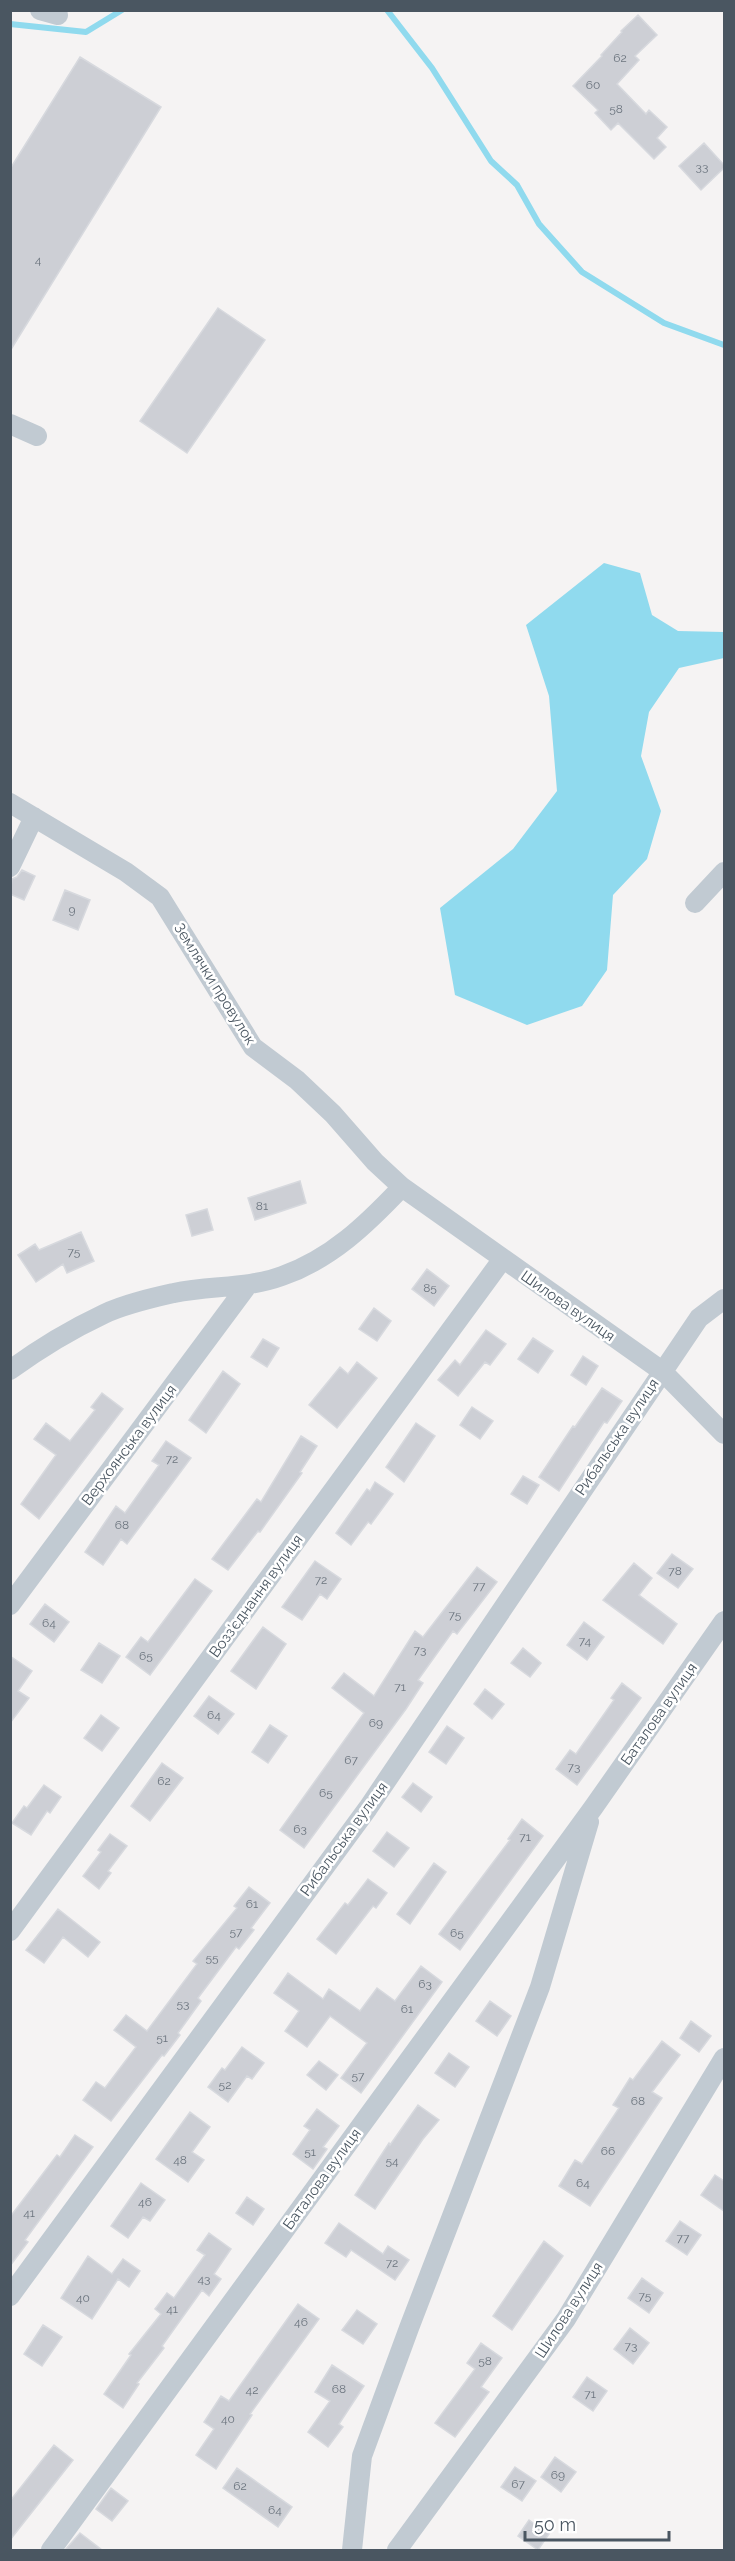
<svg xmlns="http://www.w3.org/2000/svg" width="735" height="2561" font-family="Raleway,sans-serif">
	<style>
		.water { fill: #90daee }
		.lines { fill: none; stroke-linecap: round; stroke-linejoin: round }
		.stream { stroke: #90daee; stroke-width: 6 }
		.building { fill: #cdcfd5; stroke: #d7d9de; stroke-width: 1.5 }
		.minor { stroke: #c1cad2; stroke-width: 20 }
		.labels { text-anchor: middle; stroke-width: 5; stroke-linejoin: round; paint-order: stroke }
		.number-label { font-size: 12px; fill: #6b747e }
		.street-label { font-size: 15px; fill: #4a5661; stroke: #fff }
	</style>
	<rect width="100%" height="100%" fill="#f5f3f3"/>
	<path class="water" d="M604,563l36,10 12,42 26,16 46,1v26l-45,10 -30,44 -8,44 20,55 -14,48 -34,36 -6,75 -25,36 -55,19 -72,-30 -15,-87 73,-59 44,-58 -8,-95 -23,-71z"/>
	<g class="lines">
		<path class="stream" d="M387,10l45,58 59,93 26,24 22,39 43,48 82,51 60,22
			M10,24l76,8 36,-22"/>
	</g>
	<path class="building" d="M638,15l19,20 -22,21 4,4 -22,24 29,30 3,-4 18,17 -10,11 9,9 -12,12 -36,-36 -7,7 -16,-17 3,-3 -25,-24 29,-30 -1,-1 21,-23 -1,-1z
		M80,57l81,50 -151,244v-182z
		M704,143l20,22v3l-23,22 -22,-24z
		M218,308l47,32 -78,113 -47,-32z
		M22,870l13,6 -11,24 -14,-6 2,-15 5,-2z
		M65,890l25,10 -12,30 -25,-10z
		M300,1181l6,22 -51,17 -7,-22z
		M207,1209l6,21 -21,6 -6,-21z
		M81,1232l13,29 -27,12 -4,-9 -27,18 -18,-27 17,-11 4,6z
		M427,1269l22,17 -15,20 -22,-17z
		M374,1308l17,13 -14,20 -18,-12z
		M486,1330l20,14 -16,21 -5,-3 -27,34 -20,-16 17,-20 5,5z
		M533,1338l20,13 -15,22 -20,-14z
		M263,1339l16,9 -12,19 -16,-10z
		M583,1356l15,10 -12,19 -15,-10z
		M357,1362l20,16 -40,50 -28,-23 31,-38 8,7z
		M223,1371l17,13 -34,49 -17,-13z
		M602,1388l20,13 -15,22 -3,-1 -45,69 -20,-14 34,-51 2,1z
		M102,1393l21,16 -84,110 -18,-15 35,-49 -22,-16 12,-16 24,18 25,-31 -4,-3z
		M472,1407l21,14 -13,18 -20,-14z
		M416,1423l19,13 -31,46 -18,-15z
		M301,1436l16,10 -17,26 2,1 -42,59 -2,-1 -30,39 -16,-11 45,-60 4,3z
		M166,1441l25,17 -64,86 -6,-5 -18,26 -18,-13 31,-46 9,7 34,-48 -7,-4z
		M523,1476l16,9 -12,19 -16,-10z
		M375,1482l18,12 -22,30 -3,-2 -17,23 -15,-12 31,-44 3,2z
		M672,1554l21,15 -15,19 -21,-15z
		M315,1561l26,18 -14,20 -7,-5 -18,26 -20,-13z
		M634,1563l18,15 -13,17 38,29 -14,20 -60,-44z
		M477,1567l20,15 -40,52 -4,-3 -35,49 5,3 -17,26 -102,139 -24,-18 84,-117 -32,-25 12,-15 30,23 41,-65 8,6z
		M195,1579l17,12 -62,84 -24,-18 15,-20 7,5z
		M45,1604l24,18 -15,20 -24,-18z
		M584,1622l20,15 -17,23 -20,-15z
		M263,1627l23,17 -30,45 -25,-18z
		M99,1643l21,13 -18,27 -21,-13z
		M523,1648l18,15 -11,14 -19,-14z
		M10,1656l22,15 -14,20 11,7 -19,25z
		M622,1683l19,15 -64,87 -21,-16 14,-19 6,4 38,-54 -3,-2z
		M485,1689l19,15 -12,15 -18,-15z
		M209,1696l25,18 -16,20 -24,-18z
		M101,1715l18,13 -17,23 -18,-13z
		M270,1725l17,11 -19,27 -16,-11z
		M447,1726l17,12 -18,26 -17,-12z
		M162,1763l21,15 -33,43 -19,-15z
		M413,1783l19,14 -11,15 -19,-15z
		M44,1785l17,12 -11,16 -3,-2 -16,24 -19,-12 12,-17 3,2z
		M522,1819l21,17 -83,114 -21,-16 71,-94 -2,-1z
		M387,1832l22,16 -15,19 -21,-16z
		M110,1834l17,12 -19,25 3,2 -12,16 -16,-13 18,-24 -3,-2z
		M434,1863l12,9 -36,52 -13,-10z
		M368,1879l19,14 -11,15 -3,-2 -37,48 -19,-15 28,-36 3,2z
		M249,1887l21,16 -19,25 3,2 -15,19 -3,-2 -38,51 3,3 -23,32 2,2 -16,21 -2,-1 -51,66 -28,-21 13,-18 9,6 31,-41 -22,-17 12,-15 21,16 50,-67 -4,-3 44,-53 -3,-2z
		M58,1909l42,33 -12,15 -25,-20 -19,26 -18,-13z
		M421,1966l21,16 -81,111 -20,-15 26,-35 -37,-27 -23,31 -22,-16 14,-20 -25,-18 14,-20 35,26 6,-10 31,22 17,-23 18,13z
		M490,2001l21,15 -14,20 -21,-15z
		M691,2021l20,15 -12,16 -19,-14z
		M662,2041l18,14 -28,37 10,6 -72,108 -31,-20 16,-26 7,4 37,-56 -6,-3 17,-27 3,2z
		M242,2047l22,16 -12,16 -5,-3 -19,26 -20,-15 14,-19 3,2z
		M449,2053l20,14 -14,20 -20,-14z
		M319,2061l19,14 -12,15 -19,-15z
		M418,2105l21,15 -16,19 -48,70 -20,-14 34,-52 1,2z
		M317,2109l22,17 -16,21 4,2 -14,20 -20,-15 17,-24 -6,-4z
		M190,2112l20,15 -18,25 12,8 -16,22 -32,-23z
		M75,2135l18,12 -68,93 3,2 -18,24v-49l47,-62 3,2z
		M715,2175l9,6v30l-23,-16z
		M141,2183l24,17 -15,21 -7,-4 -15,21 -17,-12z
		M247,2197l17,12 -11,16 -17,-12z
		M680,2221l21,14 -14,20 -21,-14z
		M339,2223l44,31 5,-8 21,14 -14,20 -44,-30 -5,7 -21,-14z
		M209,2233l22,16 -17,25 7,5 -12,17 -7,-6 -40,56 2,2 -27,35 2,1 -16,24 -19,-14 27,-39 -2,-1 32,-40 -6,-5 12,-16 7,5 31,-43 -8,-5z
		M544,2241l19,15 -51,74 -19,-14z
		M88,2256l24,18 11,-15 17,12 -11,16 -11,-8 -26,40 -31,-21z
		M642,2278l21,15 -14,20 -21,-15z
		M298,2304l21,15 -69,95 2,1 -36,54 -20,-14 18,-26 -10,-7 17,-26 8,5z
		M357,2310l20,14 -14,20 -21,-14z
		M43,2325l19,12 -20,29 -18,-12z
		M630,2328l19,15 -16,21 -19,-15z
		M481,2343l21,15 -21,29 8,5 -34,45 -20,-14 40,-54 -8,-6z
		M332,2365l32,21 -25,38 4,3 -15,20 -20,-15 22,-31 -15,-9z
		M587,2377l20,14 -14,20 -20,-14z
		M54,2445l19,15 -63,80v-39z
		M555,2457l21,15 -15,20 -20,-15z
		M515,2467l21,14 -14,20 -21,-14z
		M237,2468l55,39 -14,20 -55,-39z
		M111,2488l17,13 -16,20 -16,-12z
		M529,2520l20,14 -11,16 -20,-14z
		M80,2533l22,17h-37z"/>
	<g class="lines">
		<path class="minor" d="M40,10l18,5
			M10,424l27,12
			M10,803l116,69 34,25 93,150 44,33 36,34 42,48 27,25 260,184 62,63
			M10,867l24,-50
			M695,903l29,-31
			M10,1370c29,-21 62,-41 94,-56 21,-10 48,-16 70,-21 36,-8 73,-4 108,-17 49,-17 85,-52 120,-89
			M10,1605l237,-319
			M10,1931l492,-671
			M10,2296l358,-488 331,-490 25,-19
			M51,2550l542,-742 131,-187
			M352,2550l10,-94 47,-128 131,-341 49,-165
			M397,2550l169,-231 158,-261"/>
	</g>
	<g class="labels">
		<g class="number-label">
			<text x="620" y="62">62</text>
			<text x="593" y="89">60</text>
			<text x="616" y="113">58</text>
			<text x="702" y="171">33</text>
			<text x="38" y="264">4</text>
			<text x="72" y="914">9</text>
			<text x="262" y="1210">81</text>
			<text x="74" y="1256">75</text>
			<text x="430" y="1292">85</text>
			<text x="172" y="1463">72</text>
			<text x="122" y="1529">68</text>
			<text x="675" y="1575">78</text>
			<text x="321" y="1584">72</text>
			<text x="479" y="1590">77</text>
			<text x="455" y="1619">75</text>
			<text x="49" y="1627">64</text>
			<text x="585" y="1645">74</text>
			<text x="420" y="1654">73</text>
			<text x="146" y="1660">65</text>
			<text x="400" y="1691">71</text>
			<text x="214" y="1719">64</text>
			<text x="376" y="1727">69</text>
			<text x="351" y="1764">67</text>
			<text x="574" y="1771">73</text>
			<text x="164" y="1785">62</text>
			<text x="326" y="1797">65</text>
			<text x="300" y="1833">63</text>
			<text x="525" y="1841">71</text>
			<text x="252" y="1908">61</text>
			<text x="236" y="1936">57</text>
			<text x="457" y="1937">65</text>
			<text x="212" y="1962">55</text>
			<text x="425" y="1988">63</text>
			<text x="183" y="2008">53</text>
			<text x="407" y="2013">61</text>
			<text x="162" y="2042">51</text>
			<text x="358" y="2080">57</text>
			<text x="225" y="2089">52</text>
			<text x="638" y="2105">68</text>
			<text x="608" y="2155">66</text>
			<text x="310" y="2156">51</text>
			<text x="180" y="2164">48</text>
			<text x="392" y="2165">54</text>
			<text x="583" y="2187">64</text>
			<text x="145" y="2206">46</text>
			<text x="29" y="2217">41</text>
			<text x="683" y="2242">77</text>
			<text x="392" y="2267">72</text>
			<text x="204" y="2283">43</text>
			<text x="645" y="2300">75</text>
			<text x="83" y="2302">40</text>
			<text x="172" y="2313">41</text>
			<text x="301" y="2326">46</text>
			<text x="631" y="2350">73</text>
			<text x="485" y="2365">58</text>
			<text x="339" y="2393">68</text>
			<text x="252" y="2394">42</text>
			<text x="590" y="2398">71</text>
			<text x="228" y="2423">40</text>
			<text x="558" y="2479">69</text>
			<text x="518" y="2488">67</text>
			<text x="240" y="2490">62</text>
			<text x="275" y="2514">64</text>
		</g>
		<g class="street-label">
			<text transform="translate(215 984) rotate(58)" y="5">Землячки провулок</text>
			<text transform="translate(568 1306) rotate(35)" y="5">Шилова вулиця</text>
			<text transform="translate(617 1437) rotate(-56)" y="5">Рибальська вулиця</text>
			<text transform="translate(129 1445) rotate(-53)" y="5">Верхоянська вулиця</text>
			<text transform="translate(256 1596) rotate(-54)" y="5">Возз’єднання вулиця</text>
			<text transform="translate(659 1714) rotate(-55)" y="5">Баталова вулиця</text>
			<text transform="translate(344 1839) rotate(-54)" y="5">Рибальська вулиця</text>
			<text transform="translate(322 2179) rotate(-54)" y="5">Баталова вулиця</text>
			<text transform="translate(569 2310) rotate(-57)" y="5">Шилова вулиця</text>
		</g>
	</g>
	<rect width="735" height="2561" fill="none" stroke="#4a5661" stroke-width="24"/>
	<path d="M525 2531v9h144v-9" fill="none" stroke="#4a5661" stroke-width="3"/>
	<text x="534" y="2531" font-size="18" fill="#4a5661" stroke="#ffffff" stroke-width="4.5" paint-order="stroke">50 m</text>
</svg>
